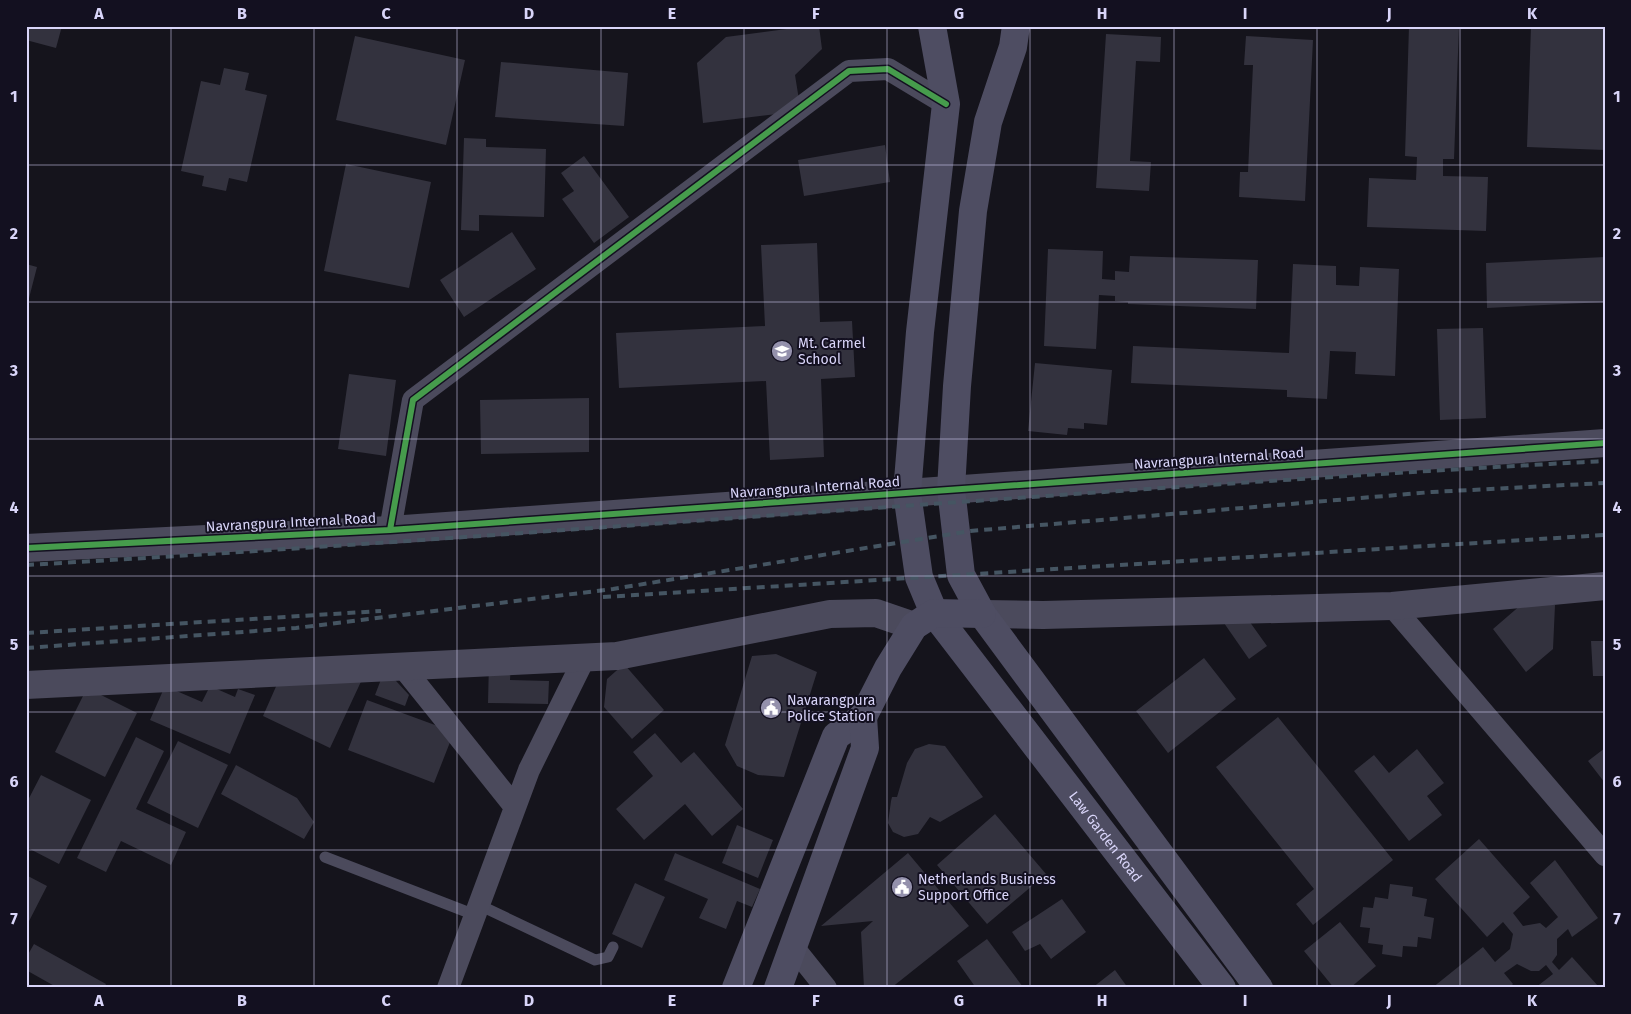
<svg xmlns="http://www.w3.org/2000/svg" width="1631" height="1014" font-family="'Fira Sans',sans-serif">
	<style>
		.building { fill: #33323e }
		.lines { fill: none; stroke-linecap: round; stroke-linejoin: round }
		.service { stroke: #4b4a5c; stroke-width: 11 }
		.minor { stroke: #4b4a5c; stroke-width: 22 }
		.tertiary { stroke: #4b4a5c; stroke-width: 28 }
		.secondary { stroke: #4e4d62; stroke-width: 28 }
		.rail { stroke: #455562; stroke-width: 4; stroke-dasharray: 8 6; stroke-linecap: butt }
		.cycleway-casing { stroke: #131020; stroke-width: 9 }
		.cycleway { stroke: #469c4c; stroke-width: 6 }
		.grid { fill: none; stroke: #d9d5f9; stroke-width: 1; stroke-opacity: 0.55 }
		.labels { text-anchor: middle; stroke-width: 4; stroke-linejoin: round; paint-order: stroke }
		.poi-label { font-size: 14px; fill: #d9d5f9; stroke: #131020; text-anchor: start }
		.street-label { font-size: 14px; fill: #d9d5f9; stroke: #131020 }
		.neatline { fill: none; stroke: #d9d5f9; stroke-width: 2 }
		.grid-label { font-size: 16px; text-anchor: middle; font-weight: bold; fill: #d9d5f9 }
	</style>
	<rect width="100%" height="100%" fill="#15141c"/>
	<path class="building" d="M26,26h36l-6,22 -30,-8z
		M809,26h10l3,23 -27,26 4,25 -22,14 -74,9 -6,-60 29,-26z
		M1409,26h50l-5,133h-11v17l45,1 -2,54 -119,-4 2,-49 47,2 1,-23 -12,-1z
		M1531,26h74v124l-78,-3z
		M1106,34l55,3 -1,25 -24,-1 -6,100 21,1 -2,29 -53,-3z
		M355,36l110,24 -19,85 -110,-25z
		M1246,36l67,4 -8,161 -66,-4 1,-25h8l5,-107h-9z
		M501,62l127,11 -4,53 -129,-9z
		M224,68l25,5 -4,17 22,5 -20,87 -18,-4 -3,13 -24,-5 2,-10 -23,-5 20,-90 19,4z
		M464,138l22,1v8l60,2 -2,68 -65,-2v16l-18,-1z
		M885,145l5,37 -86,14 -6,-36z
		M584,156l45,61 -35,26 -32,-44 12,-8 -13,-18z
		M346,164l85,18 -22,106 -85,-17z
		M512,232l24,37 -72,48 -24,-37z
		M817,243l3,79 32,-1 3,56 -34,2 3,78 -54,3 -4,-79 -147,7 -3,-55 149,-7 -4,-81z
		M1048,249l55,2 -1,28 13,1v-9l14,1 1,-16 128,4 -2,49 -128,-5v-2l-13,-1v-5l-16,-1 -3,54 -52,-3z
		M1605,257v45l-118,6 -1,-45z
		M26,264l11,3 -10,39h-1z
		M1293,264l43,2v19l23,1 1,-19 39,2 -4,107 -40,-2 1,-22 -26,-1 -3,48 -40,-2v-7l-156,-7 2,-37 156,7z
		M1483,328l3,90 -46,2 -3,-91z
		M1035,363l77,7 -5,55 -23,-2v6l-16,-1 -1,7 -39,-4z
		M349,374l47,6 -10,76 -48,-7z
		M589,398v54l-108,2 -1,-54z
		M1522,604l33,1 -2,44 -27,23 -33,-43z
		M1242,611l25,35 -18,13 -25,-36z
		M1591,641h14v35h-12z
		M776,654l41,18 -33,105 -26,-2 -21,-9 -12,-21 27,-89z
		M1204,658l32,41 -68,54 -32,-42z
		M489,662l22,1 -1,17 39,1 -1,23 -60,-1z
		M624,664l40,46 -32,29 -28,-32 3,-28z
		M385,669l24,26 -4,11 -30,-11z
		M365,673l-35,75 -67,-32 15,-34z
		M165,686l37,16 8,-16 25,11 3,-8 17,6 -25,59 -80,-34z
		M87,688l50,25 -32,64 -50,-25z
		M367,700l87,32 -20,51 -86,-33z
		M1278,717l115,143 -80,65 -17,-21 18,-15 -98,-122z
		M655,733l26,30 13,-11 49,57 -31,27 -27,-32 -41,36 -28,-31 37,-33 -20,-24z
		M136,737l28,14 -28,58 50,23 -15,33 -50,-24 -15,31 -29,-14z
		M178,741l50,24 -30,63 -51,-25z
		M929,744l16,2 38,51 -43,25 -10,-5 -12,17 -14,3 -11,-5 -5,-9 3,-22 1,-4h5l10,-34 8,-14z
		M1605,748v35l-17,-22z
		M1417,749l27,34 -17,13 15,19 -33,26 -55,-70 20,-16 15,18z
		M236,765l61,33 17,24 -10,17 -83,-45z
		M41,775l50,25 -32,64 -33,-17v-43z
		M995,814l51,60 -59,50 -50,-59z
		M737,825l36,15 -15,38 -36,-15z
		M1479,839l51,58 -17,16 10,13 17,-3 6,5 12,-11 -28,-34 25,-23 43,58 -26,19 -4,-8 -11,10v16l-5,7 7,8 13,-13 26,29 -2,2h-61l18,-14 -7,-9 -7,6h-8l-14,-7 -13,9 9,11 -4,4h-77l51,-41 12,15 15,-13 3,-15 -10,-12 -16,15 -52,-58z
		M675,853l85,36 -8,18 -15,-6 -11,28 -27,-11 9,-19 -44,-19z
		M908,853l61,73 -78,62h-27l-3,-56 12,-11 -52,5z
		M26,875l21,11 -21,41z
		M635,883l30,14 -23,51 -30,-14z
		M1390,884l23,3 -1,9 15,3 -3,17 10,2 -3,21 -13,-2 -1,10 -14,-1 -1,11 -20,-3 1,-9 -15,-2 2,-15 -10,-1 3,-20 10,1 2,-11 13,2z
		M1062,899l24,33 -35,27 -11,-15 -15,7 -13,-19z
		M1340,922l36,44 -26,22h-16l-30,-37z
		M987,939l36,48 -1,1h-46l-19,-27z
		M34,944l72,40 -2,4h-46l-32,-18v-12z
		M1115,970l13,18h-36z"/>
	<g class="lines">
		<path class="service" d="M325,857l150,58
			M479,905l116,55 13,-3 5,-10"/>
		<path class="minor" d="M390,530l23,-130 436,-329 39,-2 58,35
			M1392,606l213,249
			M402,666l113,141
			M794,948l32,40
			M448,988l81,-218 56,-113"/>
		<path class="tertiary" d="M26,548l364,-18 1215,-87
			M982,614l61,1 349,-9 213,-20
			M26,685l591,-29 213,-42 46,-1 38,13"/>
		<g class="secondary">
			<path id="s1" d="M932,26l14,78 -26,228 -13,161 12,84 15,36 288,375"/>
			<path d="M1016,26l-3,21 -25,75 -15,89 -16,175 -6,103 10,86 21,39 277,374"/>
			<path d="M736,988l100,-252 27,-19 25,-49 26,-42 20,-13 48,1"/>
			<path d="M778,988l87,-240 -2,-31"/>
		</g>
		<path class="rail" d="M26,565c527,-30 1052,-76 1579,-104
			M603,597l1002,-62
			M26,633l355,-22
			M26,648l270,-20 317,-39 357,-58 462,-39 173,-9"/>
		<g class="cycleway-casing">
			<path id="cycleway" d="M390,530l23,-130 436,-329 39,-2 58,35
				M26,548l364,-18 1215,-87"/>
		</g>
		<use href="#cycleway" class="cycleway"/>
	</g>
	<path class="grid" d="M171,26v962M314,26v962M457,26v962M601,26v962M744,26v962M887,26v962M1030,26v962M1174,26v962M1317,26v962M1460,26v962M26,165h1579M26,302h1579M26,439h1579M26,576h1579M26,712h1579M26,850h1579"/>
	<defs>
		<g id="school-disc" transform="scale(1.125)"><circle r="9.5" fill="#9491ac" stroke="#131020"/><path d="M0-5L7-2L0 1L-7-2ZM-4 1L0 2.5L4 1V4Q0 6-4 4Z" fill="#fff"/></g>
		<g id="civic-disc" transform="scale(1.125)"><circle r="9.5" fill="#9491ac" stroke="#131020"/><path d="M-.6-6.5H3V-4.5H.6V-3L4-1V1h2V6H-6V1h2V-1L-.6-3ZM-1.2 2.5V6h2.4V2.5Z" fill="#fff"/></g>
	</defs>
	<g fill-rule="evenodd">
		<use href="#school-disc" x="782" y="351"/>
		<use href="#civic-disc" x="771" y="708"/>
		<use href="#civic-disc" x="902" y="887"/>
	</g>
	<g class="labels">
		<g class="poi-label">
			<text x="798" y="348">Mt. Carmel<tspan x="798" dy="16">School</tspan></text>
			<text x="787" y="705">Navarangpura<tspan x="787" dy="16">Police Station</tspan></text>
			<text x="918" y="884">Netherlands Business<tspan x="918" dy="16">Support Office</tspan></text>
		</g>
		<g class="street-label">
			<text transform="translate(1219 458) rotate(-4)" y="5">Navrangpura Internal Road</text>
			<text transform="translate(815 487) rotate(-4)" y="5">Navrangpura Internal Road</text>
			<text transform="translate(291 522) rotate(-3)" y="5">Navrangpura Internal Road</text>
			<text dy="5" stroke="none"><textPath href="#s1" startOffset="876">Law Garden Road</textPath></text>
		</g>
	</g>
	<rect width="1631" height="1014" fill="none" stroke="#131020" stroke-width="55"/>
	<rect x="28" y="28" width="1576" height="958" class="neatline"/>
	<g class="grid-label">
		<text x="99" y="19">A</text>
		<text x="242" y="19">B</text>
		<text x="386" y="19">C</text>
		<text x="529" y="19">D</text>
		<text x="672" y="19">E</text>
		<text x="816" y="19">F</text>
		<text x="959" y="19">G</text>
		<text x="1102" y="19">H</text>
		<text x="1245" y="19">I</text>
		<text x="1389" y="19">J</text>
		<text x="1532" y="19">K</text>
		<text x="14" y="102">1</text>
		<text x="1617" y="102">1</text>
		<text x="14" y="239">2</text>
		<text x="1617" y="239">2</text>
		<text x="14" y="376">3</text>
		<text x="1617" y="376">3</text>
		<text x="14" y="513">4</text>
		<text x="1617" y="513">4</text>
		<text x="14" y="650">5</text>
		<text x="1617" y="650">5</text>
		<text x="14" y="787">6</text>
		<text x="1617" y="787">6</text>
		<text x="14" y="924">7</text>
		<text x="1617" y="924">7</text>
		<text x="99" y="1006">A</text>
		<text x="242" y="1006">B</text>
		<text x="386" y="1006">C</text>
		<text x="529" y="1006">D</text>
		<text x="672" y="1006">E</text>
		<text x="816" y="1006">F</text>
		<text x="959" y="1006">G</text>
		<text x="1102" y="1006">H</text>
		<text x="1245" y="1006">I</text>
		<text x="1389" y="1006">J</text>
		<text x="1532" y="1006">K</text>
	</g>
</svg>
